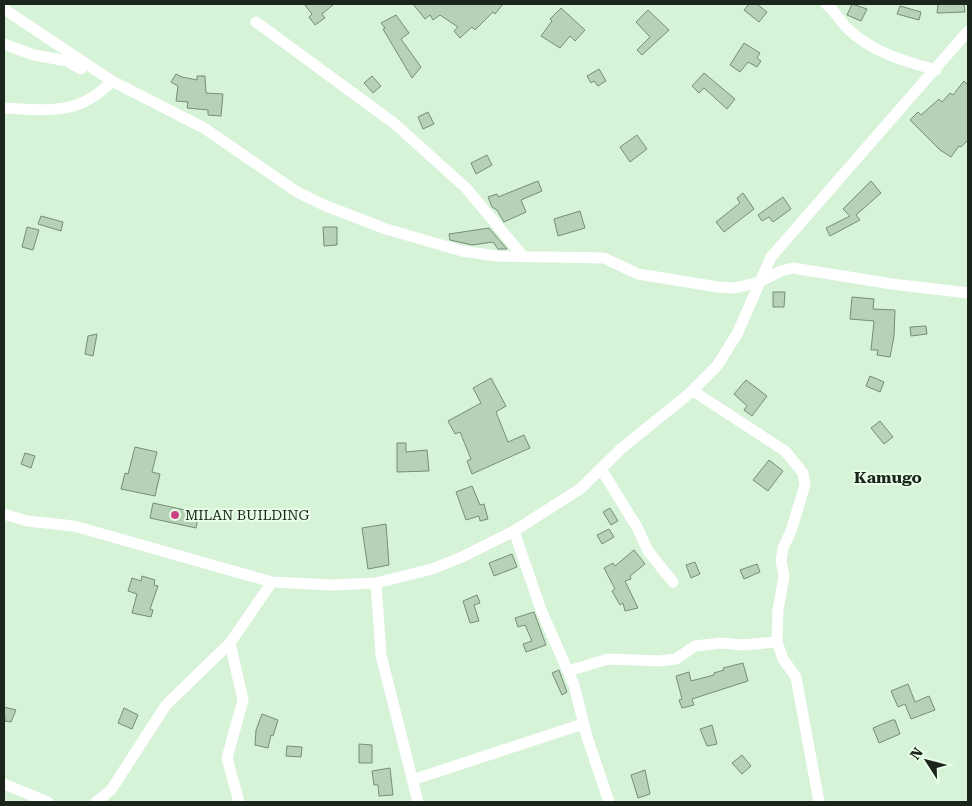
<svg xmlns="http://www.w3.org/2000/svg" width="972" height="806" font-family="'Roboto Serif',serif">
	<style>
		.building { fill: #b6d1b6; stroke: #758e76 }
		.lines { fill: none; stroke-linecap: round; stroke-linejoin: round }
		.minor { stroke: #fff; stroke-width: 11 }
		.poi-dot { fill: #ca4382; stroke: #e7fee8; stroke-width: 2 }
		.labels { text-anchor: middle; stroke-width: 4; stroke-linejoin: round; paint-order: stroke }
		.poi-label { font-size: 14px; fill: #1b251b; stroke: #e7fee8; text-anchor: start }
		.quarter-label { font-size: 16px; font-weight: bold; fill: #1b251b; stroke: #e7fee8 }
	</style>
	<rect width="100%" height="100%" fill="#d6f2d7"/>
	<path class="building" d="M304,4h30l-12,10 3,4 -10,7 -6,-8 3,-3z
		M413,4h90l-8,10 -2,-2 -18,18 -3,-3 -12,11 -6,-7 4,-4 -18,-12 -7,5 -3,-5 -5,4z
		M749,4h8l10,8 -8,10 -15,-12z
		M852,4l15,5 -6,12 -14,-6z
		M938,4h26l1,8 -28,1z
		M900,6l21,6 -2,8 -22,-6z
		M561,8l24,22 -10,11 -5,-5 -10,12 -19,-12 11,-15 -2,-2z
		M648,10l21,20 -27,25 -5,-5 13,-13 -14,-15z
		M396,15l13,18 -8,6 20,28 -9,11 -29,-49 2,-1 -4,-5z
		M744,43l16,10 -3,5 4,3 -4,6 -9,-5 -8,10 -10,-7z
		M599,69l7,12 -8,5 -4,-5 -3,2 -4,-7z
		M704,73l31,26 -8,10 -23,-21 -5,5 -7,-7z
		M176,74l6,3 15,3v-4h8l1,17 17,1 -2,22 -13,-1v-5l-21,-2 1,-6 -12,-1 2,-15 -7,-4z
		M372,76l9,10 -8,7 -9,-10z
		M964,81l4,4v55l-7,7 -2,-1 -8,11 -11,-7 -30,-30 8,-8 3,3 18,-16 3,3 8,-9 3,2z
		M428,112l6,12 -11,5 -5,-12z
		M637,135l10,14 -17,13 -10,-15z
		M487,155l5,10 -16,9 -5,-11z
		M538,181l4,10 -21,9 5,12 -22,10 -7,-12 -5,-3 -4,-10 9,-3 1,3z
		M871,181l10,12 -25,22 4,5 -30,16 -4,-8 24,-12 -7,-7z
		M743,193l11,16 -30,23 -8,-10 24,-19 -3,-5z
		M783,197l8,12 -18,13 -4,-5 -7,4 -4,-6z
		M580,211l5,17 -27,8 -4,-17z
		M41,216l22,6 -2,9 -23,-7z
		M27,227l12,3 -6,20 -11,-3z
		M323,227h14v18l-13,1z
		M489,228l18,21h-9l-5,-7 -21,3 -22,-5 -1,-6z
		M773,292h12l-1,15h-11z
		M852,297l22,2 -1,10 22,1 -1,26 -4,21 -13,-2 1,-5h-7l3,-29 -24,-2z
		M926,326l1,8 -16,2 -1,-9z
		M97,334l-4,22 -8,-2 3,-18z
		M870,376l14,6 -4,10 -14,-6z
		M491,378l15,28 -10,6 12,30 16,-7 6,13 -58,26 -5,-13 4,-2 -11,-27 -5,2 -7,-13 33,-18 -8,-15z
		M746,380l21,16 -15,20 -8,-6 3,-4 -13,-12z
		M880,421l13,16 -9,7 -13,-16z
		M397,443h9v9l21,-2 2,21 -32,1z
		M135,447l22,5 -5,20 8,2 -5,22 -34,-7 4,-16 3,1z
		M25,453l10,3 -4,12 -10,-4z
		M769,460l14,11 -15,20 -15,-11z
		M472,486l8,19 4,-1 4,15 -8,2 -1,-5 -13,4 -10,-28z
		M153,503l46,10 -3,15 -46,-10z
		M610,508l8,13 -7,4 -8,-13z
		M386,524l3,41 -21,4 -6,-41z
		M609,529l5,8 -12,7 -5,-9z
		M634,550l11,14 -15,12 1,3 -6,2 13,27 -13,3 -2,-8 -3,2 -8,-14 3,-2 -11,-21 9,-5 2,3z
		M512,554l5,13 -23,9 -5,-13z
		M695,562l5,12 -9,4 -5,-13z
		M757,564l3,8 -16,7 -4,-9z
		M142,576l13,4 -1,5 4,1 -8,23 3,1 -2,7 -19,-4 5,-19 -9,-3 4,-13 9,3z
		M477,595l3,8 -6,2 5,16 -9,2 -7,-22z
		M534,612l12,33 -20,7 -3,-8 9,-3 -7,-16 -7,2 -3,-9z
		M743,663l5,18 -56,18 2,6 -12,3 -3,-8 3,-1 -6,-23 13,-4 2,9 23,-6v-2l10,-3 -1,-2z
		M559,670l8,22 -5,3 -10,-22z
		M908,684l7,18 14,-6 6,14 -24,9 -6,-15 -7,3 -7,-16z
		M4,707l12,3 -5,12 -6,-1z
		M124,708l14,7 -6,14 -14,-6z
		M262,714l16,6 -5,16 -2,-1 -3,13 -13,-3 1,-15z
		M892,720h3l5,14 -21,9 -6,-15z
		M712,725l5,19 -10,2 -7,-17z
		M359,744l13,1v18h-13z
		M287,746l15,1 -1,10 -15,-1z
		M742,755l9,11 -9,8 -10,-11z
		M390,768l3,27 -14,1 -1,-11h-4l-2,-14z
		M645,770l5,24 -12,4 -7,-23z"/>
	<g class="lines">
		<path class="minor" d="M826,4c10,7 14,18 23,26 25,23 55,31 87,40
			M4,9l108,72 92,47 93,64 29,14 60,23 76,22 34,5 108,2 34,16 80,13 17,1 24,-6 22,-11 12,-3 99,16 76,9
			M256,22l139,102 71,64 56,67
			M4,44l30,11 33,6 14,8
			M4,108c44,2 75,8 108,-27
			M693,391l92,60 18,22 2,12 -14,46 -8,17 -2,13 3,15 -6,34 -1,32 6,17 13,18 23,125
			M601,469l36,58 11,24 25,31
			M4,514l23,7 47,5 198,56 60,3 44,-2 56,-14 30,-12 52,-26 66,-42 42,-41 68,-55 27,-27 20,-32 34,-77 197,-226
			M514,531l27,79 33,75 13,52 22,65
			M376,583l5,72 37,147
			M230,643l13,57 -16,58 12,44
			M568,671l40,-12 51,2 17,-2 19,-13 26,-3 21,2 35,-3
			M412,780l171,-56
			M4,784l44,18
			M96,802l15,-12 55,-85 64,-62 42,-61"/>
	</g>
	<circle class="poi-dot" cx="175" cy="515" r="5"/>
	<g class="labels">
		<g class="poi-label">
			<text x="185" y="520">MILAN BUILDING</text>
		</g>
		<g class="quarter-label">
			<text x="888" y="483">Kamugo</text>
		</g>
	</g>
	<rect width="972" height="806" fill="none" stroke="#1b251b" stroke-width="10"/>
	<g transform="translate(927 761) rotate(306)" stroke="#e7fee8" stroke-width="4" paint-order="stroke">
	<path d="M0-4L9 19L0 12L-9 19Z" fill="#1b251b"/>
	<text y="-8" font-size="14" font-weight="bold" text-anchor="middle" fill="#1b251b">N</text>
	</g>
</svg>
